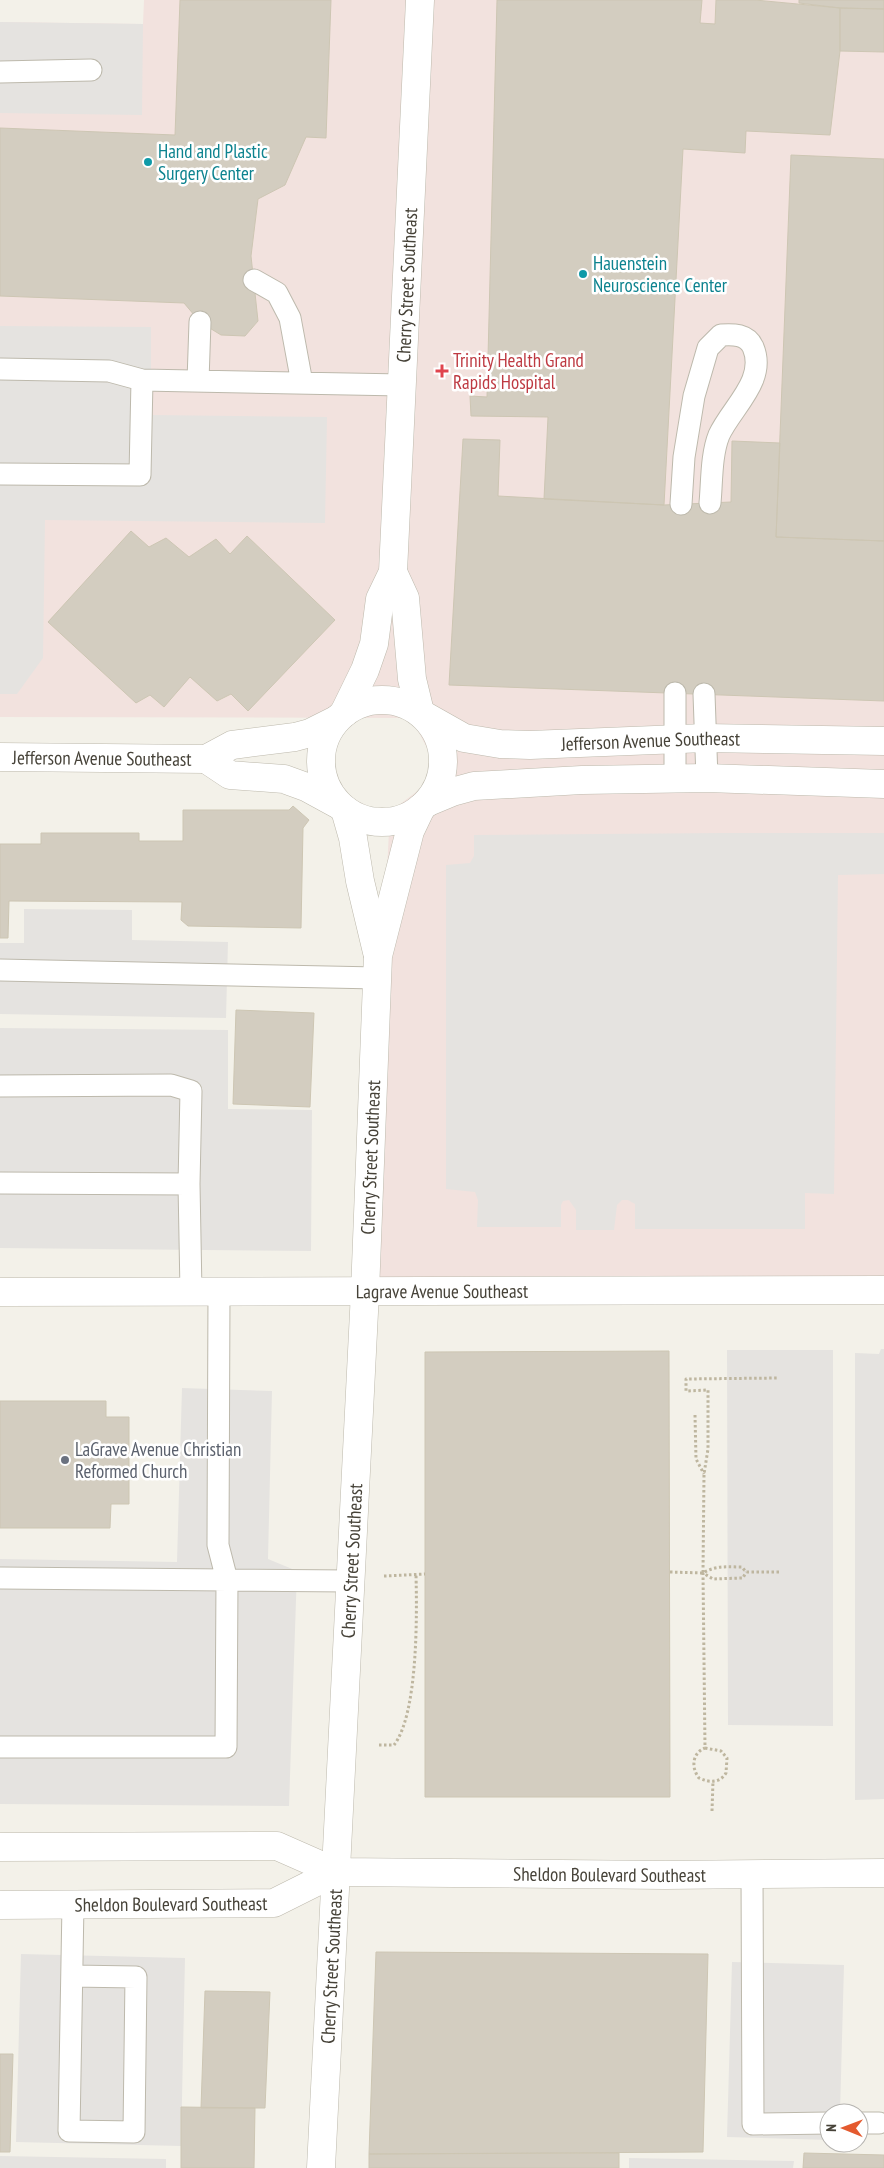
<svg xmlns="http://www.w3.org/2000/svg" width="884" height="2168" font-family="'PT Sans Narrow',sans-serif">
	<style>
		.medical { fill: #f2e2de }
		.parking { fill: #e5e3e0 }
		.building { fill: #d3cdc0; stroke: #cdc6b3 }
		.lines { fill: none; stroke-linecap: round; stroke-linejoin: round }
		.service-casing { stroke: #bdb9ac; stroke-width: 23 }
		.minor-casing { stroke: #bdb9ac; stroke-width: 29 }
		.tertiary-casing { stroke: #bdb9ac; stroke-width: 29 }
		.path { stroke: #beb69f; stroke-width: 3; stroke-dasharray: 2.5 2.5; stroke-linecap: butt }
		.service { stroke: #fff; stroke-width: 21 }
		.minor { stroke: #fff; stroke-width: 28 }
		.tertiary { stroke: #fff; stroke-width: 28 }
		.culture-dot { fill: #0f9aa8; stroke: #fff; stroke-width: 2 }
		.health-dot { fill: #e0444e; stroke: #fff; stroke-width: 2 }
		.worship-dot { fill: #6b7280; stroke: #fff; stroke-width: 2 }
		.labels { text-anchor: middle; stroke-width: 5; stroke-linejoin: round; paint-order: stroke }
		.culture-label { font-size: 19px; fill: #0d838f; stroke: #fff; text-anchor: start }
		.street-label { font-size: 19px; fill: #464238; stroke: #fff }
		.health-label { font-size: 19px; fill: #be3a42; stroke: #fff; text-anchor: start }
		.worship-label { font-size: 19px; fill: #5b616d; stroke: #fff; text-anchor: start }
	</style>
	<rect width="100%" height="100%" fill="#f3f1e9"/>
	<path class="medical" d="M144,0h740v1290l-519,2 25,-480 39,-30 4,-23 -22,-41 -411,-1v-695l143,2z"/>
	<path class="parking" d="M0,22l143,2 -1,91 -142,-2z
		M0,326l151,1v88l176,2 -2,106 -280,-3 -2,138 -26,36h-17z
		M722,833h162v41l-46,1 -4,319 -29,-1v36h-170v-25l-7,-4h-6l-5,5 -3,25h-38v-20l-7,-10 -6,1 -2,4v22h-84l1,-27 -3,-8 -29,-3v-324l24,-2 4,-7v-21z
		M24,909l108,1v30l96,2 -2,76 -226,-4v-71h24z
		M0,1028l228,2v79l84,1 -1,141 -311,-3z
		M881,1349h3v450l-29,1v-447l24,1z
		M727,1350h106v376l-105,-1z
		M182,1388l90,3 -4,168 29,12 -8,235 -289,-2v-245l177,3z
		M21,1954l164,4 -4,188 -165,-4z
		M732,1962l112,3 -4,148h-11v27l-102,-3z
		M0,2156l166,3v9h-166z
		M629,2158l165,3 -1,7h-164z"/>
	<path class="building" d="M180,0h151l-5,138 -20,-1 -21,48 -27,14 -7,57 7,65 -13,15 -24,-1 -21,-13 -16,-19 -184,-7v-168l175,7z
		M497,0h205l-2,23 15,1 1,-24h39l85,8v43l-10,84 -84,-4 -1,22 -62,-4 -19,356 -120,-6 4,-82 -77,-1 -1,-20 17,1z
		M799,0h85v9l-44,-1 -41,-5z
		M840,8l44,1v43l-44,-1z
		M791,155l93,4v382l-108,-4z
		M463,439l37,1 -2,56 166,9 67,-3 1,-61 48,2 -4,94 108,4v160l-435,-16z
		M131,531l18,16 17,-9 23,19 27,-18 14,15 17,-18 88,84 -87,91 -17,-17 -14,7 -27,-24 -26,30 -14,-12 -14,8 -88,-81z
		M293,806l16,14 -6,8 -2,100 -113,-2 -7,-6 1,-18 -173,-1 -1,37h-8v-94h41v-11h98v8h44v-31h106z
		M236,1010l78,3 -4,94 -77,-3z
		M669,1351l1,446h-245v-445z
		M0,1401h106v16h23v87h-18l-1,24h-110z
		M376,1952l332,2 -5,198 -334,2z
		M205,1991l65,1 -5,116h-64z
		M0,2054h13l-3,98h-10z
		M181,2107l74,1 -1,60h-73z
		M619,2153v15h-250v-14z
		M804,2153l80,2v13h-81z"/>
	<g class="lines">
		<g class="service-casing">
			<path id="service" d="M0,72l91,-2
				M254,280l23,13 13,25 12,65
				M0,369l109,2 33,9
				M198,381l2,-59
				M0,474l140,1 2,-95 260,5
				M681,504l3,-47 10,-61 14,-48 13,-13c12,-1 26,-1 32,12 14,33 -21,60 -34,88 -8,20 -7,47 -9,68
				M704,694l3,84
				M675,778v-85
				M0,970l377,8
				M0,1086l171,-1 20,6 -2,93 -189,-1
				M189,1184l2,108
				M0,1578l350,3
				M0,1747h226l1,-167 -9,-35 1,-253
				M752,1873l1,251 76,-1
				M72,1976l64,1 -2,155 -65,-1 4,-227
				M859,2123h20"/>
		</g>
		<g class="minor-casing">
			<g id="minor">
				<path id="s1" d="M0,1292l884,-2"/>
				<path id="s2" d="M0,1847l277,-1 59,26 329,3 219,-2"/>
				<path id="s3" d="M0,1905l274,-2 62,-31"/>
			</g>
		</g>
		<g class="tertiary-casing">
			<g id="tertiary">
				<path d="M393,572l12,26 7,81 8,33"/>
				<circle cx="382" cy="761" r="61"/>
				<path id="s4" d="M344,713l21,-43 9,-26 6,-45 13,-27 27,-572"/>
				<path id="s5" d="M425,716l39,22 36,6 30,1 175,-7 179,3"/>
				<path id="s6" d="M0,757l206,2 26,-14 63,-8 15,-4 26,-13"/>
				<path d="M206,759l24,16 54,4 22,8 33,18"/>
				<path d="M428,802l24,-10 22,-6 108,-6 125,-2 177,6"/>
				<path d="M345,810l8,28 7,43 17,71"/>
				<path id="s7" d="M321,2168l44,-876 13,-336 32,-125 11,-23"/>
			</g>
		</g>
		<path class="path" d="M695,1415l1,44 8,15
			M670,1572l33,1
			M779,1572h-33l-4,-5c-14,0 -26,-2 -39,6l1,-99 4,-25v-59l-22,1v-12l93,-1
			M384,1576l41,-2
			M379,1745h15c24,-31 23,-130 22,-170
			M705,1748l16,3 6,7 -1,15c-6,10 -16,10 -27,5 -8,-10 -7,-25 6,-30l-2,-175 10,6 30,-1 3,-6
			M712,1811l1,-30"/>
		<use href="#service" class="service"/>
		<use href="#minor" class="minor"/>
		<use href="#tertiary" class="tertiary"/>
	</g>
	<g class="culture-dot">
		<circle cx="148" cy="162" r="5"/>
		<circle cx="583" cy="274" r="5"/>
	</g>
	<path class="health-dot" d="M439.5 363.5h5v5h5v5h-5v5h-5v-5h-5v-5h5z"/>
	<circle class="worship-dot" cx="65" cy="1460" r="5"/>
	<g class="labels">
		<g class="culture-label">
			<text x="158" y="158">Hand and Plastic<tspan x="158" dy="22">Surgery Center</tspan></text>
			<text x="593" y="270">Hauenstein<tspan x="593" dy="22">Neuroscience Center</tspan></text>
		</g>
		<g class="street-label">
			<text dy="7" stroke="none"><textPath href="#s4" startOffset="438">Cherry Street Southeast</textPath></text>
			<text dy="7" stroke="none"><textPath href="#s5" startOffset="232">Jefferson Avenue Southeast</textPath></text>
			<text dy="7" stroke="none"><textPath href="#s6" startOffset="102">Jefferson Avenue Southeast</textPath></text>
			<text dy="7" stroke="none"><textPath href="#s7" startOffset="1012">Cherry Street Southeast</textPath></text>
			<text dy="7" stroke="none"><textPath href="#s1" startOffset="442">Lagrave Avenue Southeast</textPath></text>
			<text dy="7" stroke="none"><textPath href="#s7" startOffset="608">Cherry Street Southeast</textPath></text>
			<text dy="7" stroke="none"><textPath href="#s2" startOffset="615">Sheldon Boulevard Southeast</textPath></text>
			<text dy="7" stroke="none"><textPath href="#s3" startOffset="171">Sheldon Boulevard Southeast</textPath></text>
			<text dy="7" stroke="none"><textPath href="#s7" startOffset="202">Cherry Street Southeast</textPath></text>
		</g>
		<g class="health-label">
			<text x="453" y="367">Trinity Health Grand<tspan x="453" dy="22">Rapids Hospital</tspan></text>
		</g>
		<g class="worship-label">
			<text x="75" y="1456">LaGrave Avenue Christian<tspan x="75" dy="22">Reformed Church</tspan></text>
		</g>
	</g>
	<g transform="translate(844 2128) rotate(271)"><circle r="24" fill="#ffffff" stroke="#b5b3af"/>
	<path d="M0-4L9 19L0 12L-9 19Z" fill="#e45a2f"/>
	<text y="-8" font-size="14" font-weight="bold" text-anchor="middle" fill="#464238">N</text>
	</g>
</svg>
